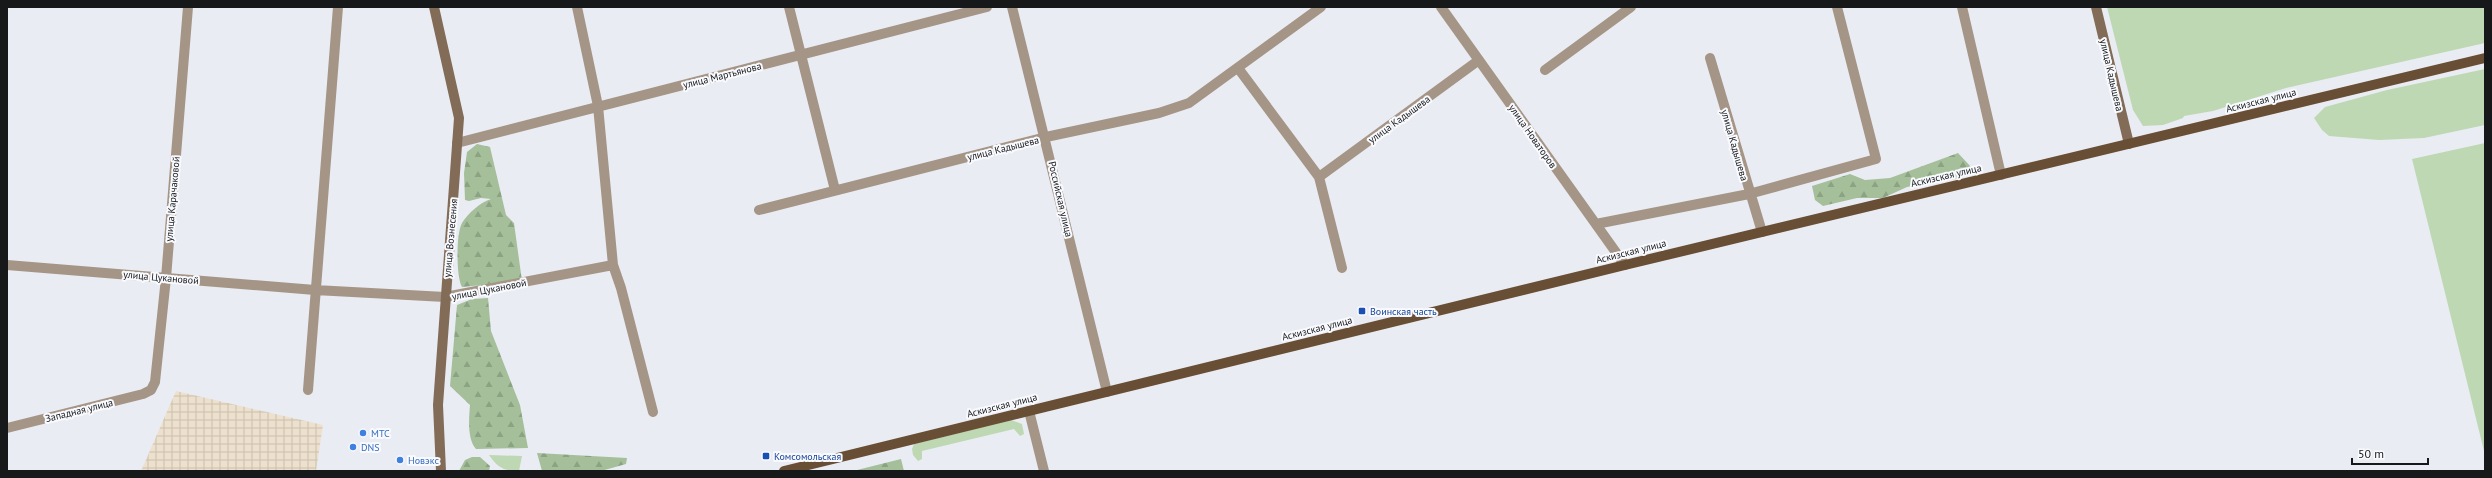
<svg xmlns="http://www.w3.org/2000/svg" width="2492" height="478" font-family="'PT Sans',sans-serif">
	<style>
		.industrial { fill: url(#industrial-grid) }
		.green { fill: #bed8b3 }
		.forest { fill: url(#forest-firs) }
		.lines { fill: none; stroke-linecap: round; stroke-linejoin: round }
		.street { stroke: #a59587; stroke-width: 10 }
		.secondary { stroke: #826c57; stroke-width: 10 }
		.primary { stroke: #684e35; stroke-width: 10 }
		.transit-dot { fill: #1a4fb4; stroke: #f9fafe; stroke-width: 1.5 }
		.shop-dot { fill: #3f7fe0; stroke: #f9fafe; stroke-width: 1.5 }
		.labels { text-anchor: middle; stroke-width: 4; stroke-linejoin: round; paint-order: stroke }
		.street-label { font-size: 10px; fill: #17181a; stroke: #f9fafe }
		.transit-label { font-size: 10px; fill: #164399; stroke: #f9fafe; text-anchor: start }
		.shop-label { font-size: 10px; fill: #366cbe; stroke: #f9fafe; text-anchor: start }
	</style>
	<defs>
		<pattern id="industrial-grid" width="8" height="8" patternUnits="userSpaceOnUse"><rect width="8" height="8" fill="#ede1cd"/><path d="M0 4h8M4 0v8" fill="none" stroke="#cac0af"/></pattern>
		<pattern id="forest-firs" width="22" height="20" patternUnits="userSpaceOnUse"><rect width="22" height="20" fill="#a4bf99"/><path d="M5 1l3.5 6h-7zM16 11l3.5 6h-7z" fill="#8ca383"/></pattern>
	</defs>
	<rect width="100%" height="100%" fill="#eaecf3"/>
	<path class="industrial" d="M176,391l147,34 -7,46h-175z"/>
	<path class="green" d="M2107,7h378v36l-199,45 -73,23 -29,5 -1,2 -20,7 -20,1 -10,-16z
		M2485,69v56l-61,13 -45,2 -50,-4 -7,-6 -8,-12 11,-11 62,-17z
		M2485,143v312l-73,-296z
		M1011,420l11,4 2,10 -4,2 -6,-7 -92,22v8l-4,2 -5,-6 -1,-6 2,-5z
		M489,455l33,1 -3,15c-15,0 -21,-3 -30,-16z"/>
	<path class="forest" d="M477,144l13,3 16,68 8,8 8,58 -60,6c-6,-10 -6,-54 0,-64 6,-10 19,-21 29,-24l-10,-1 -12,3 -4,-1 -1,-27 3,-21z
		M1958,153l14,15 -7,8 -10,3 -48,8 -24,11h-26l-34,8 -8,-6 -3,-14 38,-12 15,6 25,-2z
		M488,298l3,33 29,74 8,43 -52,1c-9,-10 -7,-31 -6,-44l-20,-19 7,-81 15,-6z
		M537,453l90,5 -1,6 -25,7h-59z
		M472,457h8l10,9 -1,5h-30l6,-11z
		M901,459l3,12h-51z"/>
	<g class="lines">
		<path class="street" d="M577,7l21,99 15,159 8,23 32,124
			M789,7l46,183
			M1012,7l95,385
			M1441,7l184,258
			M1962,7l39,168
			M1710,58l52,174
			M1238,68l81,109 23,91
			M1545,70l86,-63
			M457,143l530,-136
			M1319,177l160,-117
			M759,210l287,-73 113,-24 30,-10 132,-96
			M1596,224l153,-30 127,-35 -39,-152
			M7,265l308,25 130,7 168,-32
			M308,390l30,-383
			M1029,411l15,60
			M7,428l136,-34 8,-4 4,-8 11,-104 22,-271"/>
		<path class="secondary" d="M434,7l25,111 -21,287 3,66
			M2096,7l33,137"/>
		<path class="primary" d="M784,471l841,-206 860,-207"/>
	</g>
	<g class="transit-dot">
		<rect x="1358" y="307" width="8" height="8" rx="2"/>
		<rect x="762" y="452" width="8" height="8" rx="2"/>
	</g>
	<g class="shop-dot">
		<circle cx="363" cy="433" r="4"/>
		<circle cx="353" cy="447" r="4"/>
		<circle cx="400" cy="460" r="4"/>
	</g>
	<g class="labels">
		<g class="street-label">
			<text transform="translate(722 75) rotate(-14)" y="4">улица Мартьянова</text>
			<text transform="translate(2112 75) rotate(77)" y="4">улица Кадышева</text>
			<text transform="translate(2261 100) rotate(-14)" y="4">Аскизская улица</text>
			<text transform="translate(1399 119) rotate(-36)" y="4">улица Кадышева</text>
			<text transform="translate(1533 136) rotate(55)" y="4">улица Новаторов</text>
			<text transform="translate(1735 145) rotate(74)" y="4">улица Кадышева</text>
			<text transform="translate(1003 148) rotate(-14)" y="4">улица Кадышева</text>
			<text transform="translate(1946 175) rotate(-13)" y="4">Аскизская улица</text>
			<text transform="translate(172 199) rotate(-85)" y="4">улица Карачаковой</text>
			<text transform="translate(1061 199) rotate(77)" y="4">Российская улица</text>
			<text transform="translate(450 238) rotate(-85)" y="4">улица Вознесения</text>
			<text transform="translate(1631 251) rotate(-14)" y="4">Аскизская улица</text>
			<text transform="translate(161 277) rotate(5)" y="4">улица Цукановой</text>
			<text transform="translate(489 289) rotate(-11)" y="4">улица Цукановой</text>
			<text transform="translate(1317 328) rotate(-14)" y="4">Аскизская улица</text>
			<text transform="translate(1002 405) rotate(-14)" y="4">Аскизская улица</text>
			<text transform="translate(79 410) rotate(-14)" y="4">Западная улица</text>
		</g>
		<g class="transit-label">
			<text x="1370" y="315">Воинская часть</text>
			<text x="774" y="460">Комсомольская</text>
		</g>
		<g class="shop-label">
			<text x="371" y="437">МТС</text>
			<text x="361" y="451">DNS</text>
			<text x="408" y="464">Новэкс</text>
		</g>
	</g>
	<rect width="2492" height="478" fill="none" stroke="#17181a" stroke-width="16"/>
	<path d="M2352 458v6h76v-6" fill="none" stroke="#17181a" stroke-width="2"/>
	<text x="2358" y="458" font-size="12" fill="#17181a" stroke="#f9fafe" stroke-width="3" paint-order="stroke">50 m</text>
</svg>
